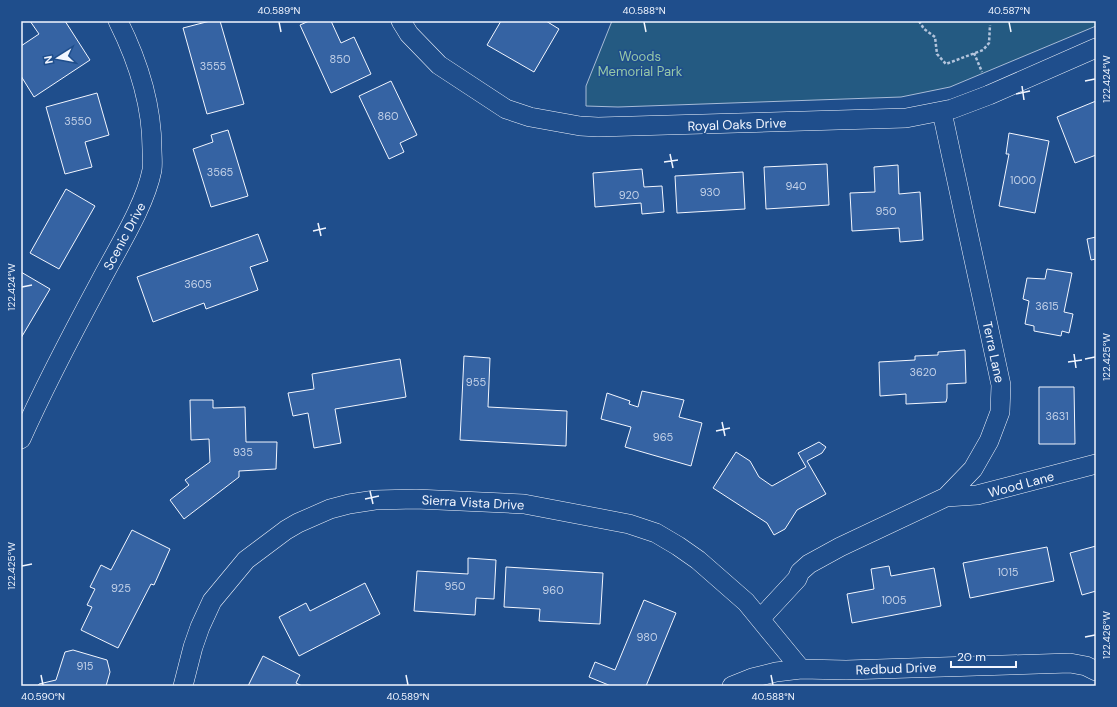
<svg xmlns="http://www.w3.org/2000/svg" width="1117" height="707" font-family="'DM Sans',sans-serif">
	<style>
		.green { fill: #245a82; stroke: #a8bbd7 }
		.building { fill: #3563a3; stroke: #f2f6ff }
		.lines { fill: none; stroke-linecap: round; stroke-linejoin: round }
		.street-casing { stroke: #f2f6ff; stroke-width: 20 }
		.path { stroke: #b3c4dc; stroke-width: 2.5; stroke-dasharray: 3 2; stroke-linecap: butt }
		.street { stroke: #1f4e8c; stroke-width: 19 }
		.ticks { fill: none; stroke: #f2f6ff; stroke-width: 1.5 }
		.labels { text-anchor: middle; stroke-width: 3; stroke-linejoin: round; paint-order: stroke }
		.number-label { font-size: 11px; fill: #c3d1e8 }
		.park-label { font-size: 13px; fill: #97c8a6; stroke: #1f4e8c }
		.street-label { font-size: 13px; fill: #f2f6ff; stroke: #1f4e8c }
		.neatline { fill: none; stroke: #f2f6ff; stroke-width: 1.5 }
		.ticks-label { font-size: 10px; text-anchor: middle; fill: #f2f6ff }
	</style>
	<rect width="100%" height="100%" fill="#1f4e8c"/>
	<path class="green" d="M612,21h484v5l-146,61 -49,10 -283,10 -32,-1v-20z"/>
	<path class="building" d="M30,21h35l25,39 -56,37 -13,-21v-30l18,-12z
		M210,21h10l24,83 -37,10 -24,-86z
		M309,21h22l10,22 13,-6 17,37 -40,19 -31,-68z
		M501,21h45l13,8 -25,43 -47,-27z
		M391,81l26,54 -17,8 4,9 -15,7 -30,-63z
		M97,93l12,42 -24,7 7,25 -27,7 -19,-67z
		M1096,101v54l-21,8 -18,-46z
		M228,130l20,66 -37,11 -18,-58 20,-7 -2,-7z
		M1009,133l40,8 -14,72 -36,-7 10,-52h-3z
		M827,164l2,41 -63,4 -2,-42z
		M898,165l1,29 21,-2 3,48 -23,2 -1,-14 -47,3 -2,-38 25,-1 -1,-25z
		M642,169l2,18 18,-1 2,26 -22,2 -1,-11 -46,4 -2,-34z
		M743,172l2,37 -68,4 -2,-37z
		M66,189l29,17 -36,63 -29,-16z
		M258,234l10,27 -18,6 8,23 -52,19 -2,-6 -51,19 -16,-45z
		M1096,237v22l-5,1 -4,-21z
		M1047,269l25,4 -8,39 9,2 -4,19 -7,-2 -1,5 -27,-5v-5l-9,-2 4,-23 -6,-2 4,-21 18,1z
		M21,272l29,17 -29,49z
		M965,350l1,33 -19,1v14l-1,4 -40,2v-10l-26,2 -1,-34 36,-2v-4l23,-1v-3z
		M464,356l26,2 -2,49 79,4 -1,35 -106,-6z
		M400,359l6,38 -71,12 6,34 -27,5 -6,-35 -15,3 -5,-23 26,-4 -2,-15z
		M1039,387h35l1,57h-36z
		M642,391l42,9 -5,17 23,6 -11,43 -66,-19 6,-20 -30,-8 6,-26 23,8 -1,3 9,3z
		M190,400h23v8l32,-1 1,35h31l-1,27 -37,2v6l-55,42 -14,-19 19,-15 -4,-5 25,-18 -1,-23 -18,1z
		M819,442l7,5 -4,6 -15,8 19,33 -29,16 -12,19 -11,6 -7,-12 -54,-35 23,-36 14,9 9,16 13,9 34,-19 -8,-14z
		M132,530l38,19 -16,36 -3,-1 -33,64 -37,-18 11,-23 -5,-2 8,-16 -5,-2 11,-22 10,5z
		M1096,546v45l-14,4 -12,-42z
		M1047,547l7,34 -84,17 -7,-35z
		M468,558l28,2 -2,39 -18,-1 -1,17 -61,-4 3,-40 51,3z
		M889,566l2,10 43,-8 7,38 -89,17 -5,-29 27,-5 -3,-20z
		M506,567l97,6 -3,51 -61,-3 1,-12 -36,-2z
		M365,583l15,31 -81,42 -20,-39 27,-14 4,8z
		M644,600l32,13 -30,73h-35l-22,-9 6,-15 20,8z
		M73,650l34,10 3,12 -4,14h-68l1,-2 17,-4 9,-28z
		M263,656l37,19 -4,8 6,3h-54z"/>
	<g class="lines">
		<g class="street-casing">
			<path id="street" d="M401,21l8,13 30,31 67,44 24,8 50,9 18,1 308,-9 46,-9 37,-14 107,-47
				M21,439c24,-54 51,-105 79,-157 17,-33 45,-76 52,-112 1,-7 0,-15 0,-21 0,-46 -14,-88 -34,-128
				M946,497l31,-2 119,-31
				M760,619l37,-40 3,-7 9,-8 31,-17 106,-50 27,-28 16,-28 11,-29 1,-27 -59,-273
				M183,686l10,-39 7,-20 12,-26 34,-41 40,-30 12,-7 32,-14 19,-5 26,-4 41,-1 108,5 105,20 27,9 22,13 20,14 48,42 55,67
				M732,686l20,-8 24,-6 25,-3 45,1 224,-7 16,3 10,5"/>
		</g>
		<path class="path" d="M919,21l5,8 11,8 2,17 9,10 37,-14 6,-7 1,-18
			M974,53l8,19"/>
		<use href="#street" class="street"/>
	</g>
	<path class="ticks" d="M279,22l2,10M644,22l2,10M1009,22l2,10M1085,81l10,-2M1022,86l2,14M1016,94l14,-3M670,154l3,14M664,162l14,-2M318,223l3,13M313,231l13,-3M22,287l10,-2M1074,354l2,14M1085,359l10,-2M1068,362l14,-2M722,422l3,14M716,431l14,-3M370,491l3,13M365,499l14,-3M22,566l10,-2M1085,637l10,-2M41,675l2,10M406,675l2,10M771,675l2,10"/>
	<g class="labels">
		<g class="number-label">
			<text x="340" y="63">850</text>
			<text x="213" y="70">3555</text>
			<text x="388" y="120">860</text>
			<text x="78" y="125">3550</text>
			<text x="220" y="176">3565</text>
			<text x="1023" y="184">1000</text>
			<text x="796" y="190">940</text>
			<text x="710" y="196">930</text>
			<text x="629" y="199">920</text>
			<text x="886" y="215">950</text>
			<text x="198" y="288">3605</text>
			<text x="1047" y="310">3615</text>
			<text x="923" y="376">3620</text>
			<text x="476" y="386">955</text>
			<text x="1057" y="420">3631</text>
			<text x="663" y="441">965</text>
			<text x="243" y="456">935</text>
			<text x="1008" y="576">1015</text>
			<text x="455" y="590">950</text>
			<text x="121" y="592">925</text>
			<text x="553" y="594">960</text>
			<text x="894" y="604">1005</text>
			<text x="647" y="641">980</text>
			<text x="85" y="670">915</text>
		</g>
		<g class="park-label">
			<text x="640" y="61">Woods<tspan x="640" dy="15">Memorial Park</tspan></text>
		</g>
		<g class="street-label">
			<text transform="translate(737 124) rotate(-2)" y="5">Royal Oaks Drive</text>
			<text transform="translate(124 236) rotate(-62)" y="5">Scenic Drive</text>
			<text transform="translate(994 352) rotate(78)" y="5">Terra Lane</text>
			<text transform="translate(1021 484) rotate(-15)" y="5">Wood Lane</text>
			<text transform="translate(473 502) rotate(3)" y="5">Sierra Vista Drive</text>
			<text transform="translate(896 668) rotate(-2)" y="5">Redbud Drive</text>
		</g>
	</g>
	<rect width="1117" height="707" fill="none" stroke="#1f4e8c" stroke-width="44"/>
	<g transform="translate(58 58) rotate(259)" stroke="#1f4e8c" stroke-width="3" paint-order="stroke">
	<path d="M0-3L7 15L0 10L-7 15Z" fill="#f2f6ff"/>
	<text y="-6" font-size="11" font-weight="bold" text-anchor="middle" fill="#f2f6ff">N</text>
	</g>
	<path d="M951 661v6h65v-6" fill="none" stroke="#f2f6ff" stroke-width="2"/>
	<text x="957" y="661" font-size="12" fill="#f2f6ff" stroke="#1f4e8c" stroke-width="3" paint-order="stroke">20 m</text>
	<rect x="22" y="22" width="1073" height="663" class="neatline"/>
	<g class="ticks-label">
		<text x="279" y="14">40.589°N</text>
		<text x="644" y="14">40.588°N</text>
		<text x="1009" y="14">40.587°N</text>
		<text transform="translate(1106 79) rotate(-90)" y="4">122.424°W</text>
		<text transform="translate(11 287) rotate(-90)" y="4">122.424°W</text>
		<text transform="translate(1106 357) rotate(-90)" y="4">122.425°W</text>
		<text transform="translate(11 566) rotate(-90)" y="4">122.425°W</text>
		<text transform="translate(1106 635) rotate(-90)" y="4">122.426°W</text>
		<text x="43" y="700">40.590°N</text>
		<text x="408" y="700">40.589°N</text>
		<text x="773" y="700">40.588°N</text>
	</g>
</svg>
